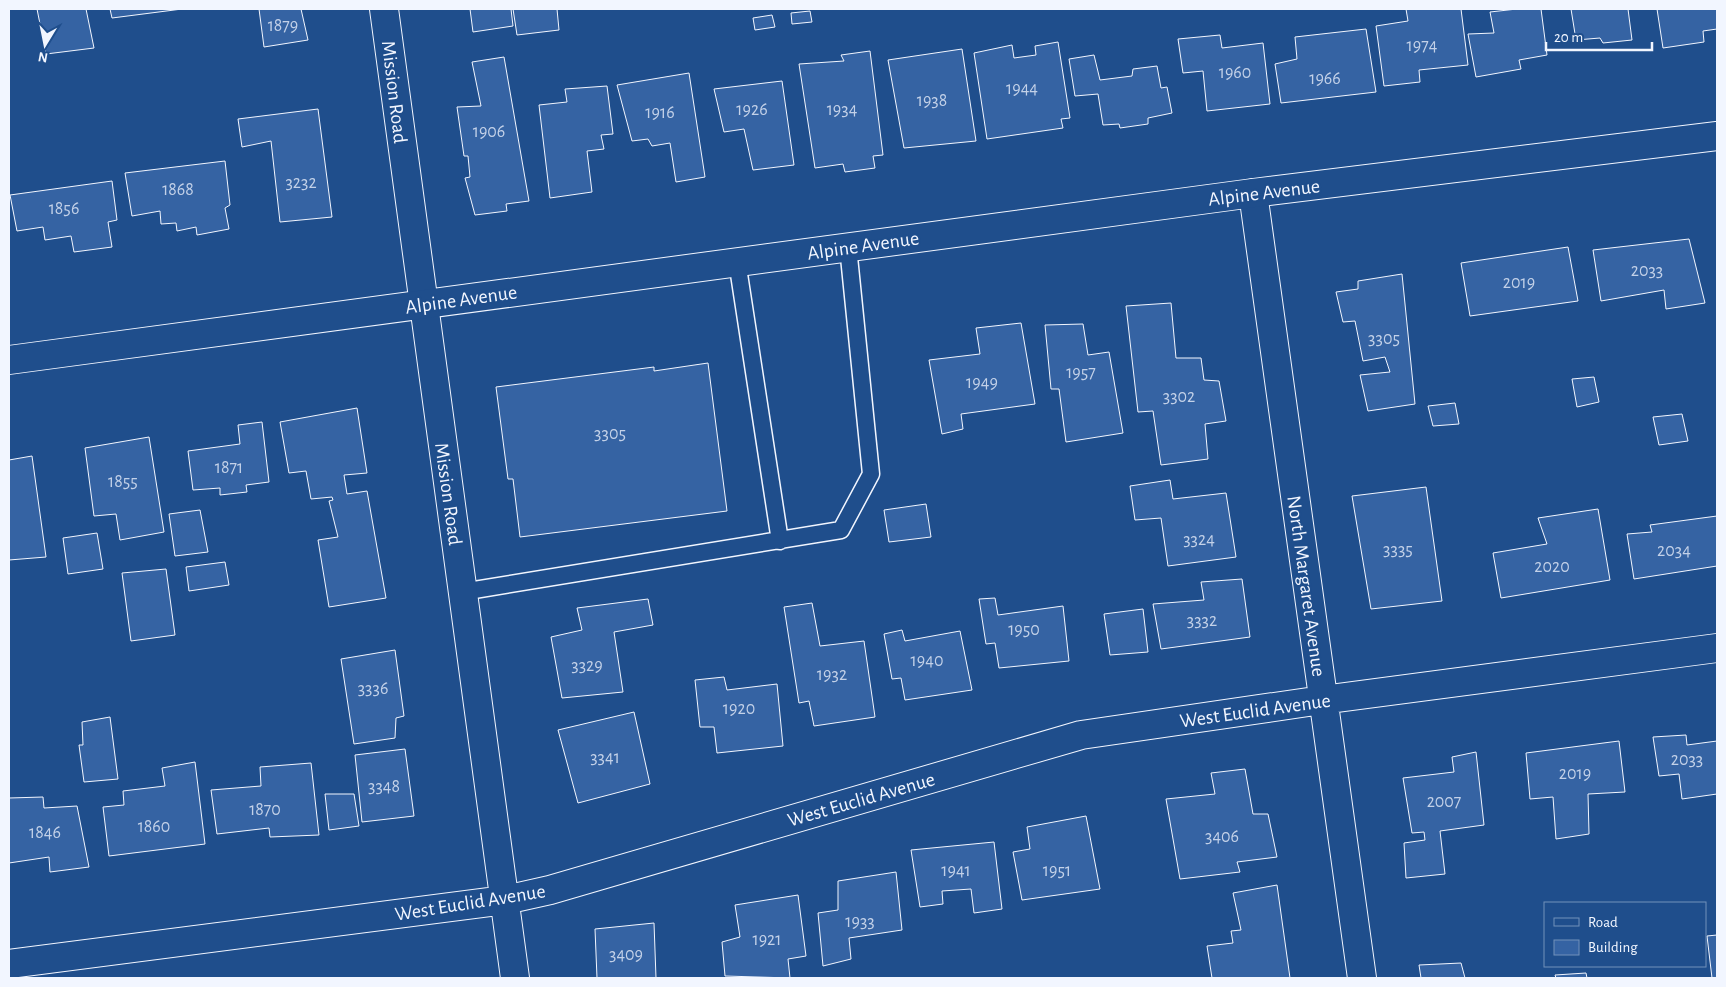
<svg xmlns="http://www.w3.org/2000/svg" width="1726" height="987" font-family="'Alegreya Sans',sans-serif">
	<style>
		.building { fill: #3563a3; stroke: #f2f6ff }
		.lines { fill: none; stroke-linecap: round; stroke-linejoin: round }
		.lane-casing { stroke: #f2f6ff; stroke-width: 19 }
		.street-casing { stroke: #f2f6ff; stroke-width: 30 }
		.secondary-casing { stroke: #f2f6ff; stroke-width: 30 }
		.lane { stroke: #1f4e8c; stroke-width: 16 }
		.street { stroke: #1f4e8c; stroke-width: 28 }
		.secondary { stroke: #1f4e8c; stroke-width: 28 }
		.labels { text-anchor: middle; stroke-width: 4; stroke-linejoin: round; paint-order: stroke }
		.number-label { font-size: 18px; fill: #c3d1e8 }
		.street-label { font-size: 20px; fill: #f2f6ff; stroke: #1f4e8c }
	</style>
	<rect width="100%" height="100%" fill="#1f4e8c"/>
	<path class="building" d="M37,9h49l8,39 -48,6z
		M110,9h72l-70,9z
		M259,9h42l7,31 -44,7z
		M470,9h41l2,17 -40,6z
		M513,9h44l2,21 -42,5z
		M1406,9h55l7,56 -49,5 1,12 -36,4 -8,-60 32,-5z
		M1517,9h24l6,46 -28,5 2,9 -45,8 -8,-43 26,-1 -4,-21z
		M1571,9h57l4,31 -29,3 -3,-5 -24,2z
		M1657,9h60v20l-14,2 1,11 -41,6z
		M810,11l2,11 -20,2 -1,-11z
		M772,15l3,12 -20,3 -2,-12z
		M1366,29l10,63 -95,11 -6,-39 22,-5 -2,-22z
		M1220,35l2,13 41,-5 7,61 -63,7 -4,-40 -20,2 -5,-34z
		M1058,42l12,76 -9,1 2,9 -76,11 -13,-86 38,-8 2,13 22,-3 -1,-9z
		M962,49l14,92 -72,7 -16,-88z
		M870,51l13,104 -10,1 2,12 -30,4 -2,-8 -28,4 -16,-104 45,-3 -3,-6z
		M1094,55l6,25 32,-4 1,-7 24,-3 4,22 6,-1 5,26 -24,5v6l-28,4 -1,-4 -16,1 -5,-31 -23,2 -6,-37z
		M504,57l25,144 -23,3 1,7 -32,4 -10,-37 5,-1 -2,-21h-4l-7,-49 24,-1 -9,-44z
		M689,73l16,104 -29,5 -6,-39 -18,3 -4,-7 -16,2 -15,-56z
		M782,81l12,84 -41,5 -9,-41 -20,3 -10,-43z
		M607,86l6,48 -12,1 3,14 -17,2 5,41 -42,6 -11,-93 28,-3 -2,-13z
		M318,109l14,108 -52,5 -9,-81 -29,6 -4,-28z
		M225,161l5,44 -5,3 4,21 -32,6 -1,-8 -19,4 -1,-8 -15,1 -1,-13 -28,5 -7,-43z
		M112,181l5,39 -9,2 4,25 -38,5 -3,-16 -26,4 -2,-13 -26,4 -7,-36z
		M1689,239l16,64 -39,6 -2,-19 -63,11 -8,-51z
		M1568,247l10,54 -108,15 -9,-53z
		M1402,274l13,130 -47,7 -8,-36 30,-3 -5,-15 -22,4 -8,-40 -12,1 -7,-30 22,-3v-8z
		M1171,303l5,55h25l3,22 15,1 7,40 -21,3 3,35 -47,6 -8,-54 -15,1 -12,-106z
		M1021,323l14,81 -74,10 2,15 -21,5 -13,-74 51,-6 -4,-26z
		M1083,324l5,31 21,-3 14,81 -57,9 -7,-53h-8l-6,-64z
		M708,363l19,148 -207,26 -7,-58h-5l-12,-92 158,-20v4z
		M1594,377l5,25 -22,5 -5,-28z
		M1455,403l4,21 -26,2 -5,-20z
		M357,408l10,65 -23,2 3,19 20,-3 19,107 -57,9 -11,-67 20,-3 -9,-36 4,-1 -1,-3 -21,2 -5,-28 -17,2 -9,-51z
		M1682,414l6,27 -29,4 -6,-28z
		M262,422l7,60 -23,3 1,7 -27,3v-7l-27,2 -5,-39 52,-7 -2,-19z
		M149,437l15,95 -44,8 -4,-26 -22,2 -9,-68z
		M32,456l14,101 -37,3v-100z
		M1170,480l3,19 53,-6 10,64 -68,9 -7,-48 -26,2 -5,-34z
		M1426,487l16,114 -71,8 -19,-113z
		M926,504l5,33 -42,5 -5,-32z
		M1598,509l12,71 -109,18 -8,-45 54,-9 -9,-26z
		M200,510l8,42 -33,4 -6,-42z
		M1717,516v50l-83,13 -7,-45 25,-2 -2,-7z
		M97,533l6,36 -35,5 -5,-36z
		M225,562l4,23 -40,6 -3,-24z
		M166,569l9,66 -44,6 -9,-68z
		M1242,579l8,58 -89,12 -8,-45 51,-4 -3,-18z
		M995,598l3,17 65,-9 6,55 -70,7 -4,-25 -9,1 -7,-45z
		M648,599l5,26 -39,7 9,60 -61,6 -11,-61 31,-7 -5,-22z
		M812,603l8,43 44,-5 11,76 -61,9 -5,-25 -10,2 -15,-96z
		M1143,609l5,43 -38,3 -6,-41z
		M902,630l3,11 55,-10 12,59 -67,10 -4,-22 -9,1 -8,-45z
		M395,650l9,66 -8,2 -1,20 -41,6 -13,-85z
		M724,677l3,13 50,-6 6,62 -66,7 -3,-26h-14l-5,-47z
		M634,712l16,72 -72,19 -20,-73z
		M110,717l8,62 -34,3 -5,-37h4l-1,-23z
		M1686,735l1,10 30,-4v53l-35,5 -3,-25 -20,2 -6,-39z
		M1619,741l6,51 -37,2 1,40 -33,5 -3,-42 -23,2 -4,-46z
		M405,749l9,67 -52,6 -7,-67z
		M1476,752l8,73 -44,6 5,43 -39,4 -2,-35 21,-3 -1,-8 -12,1 -9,-55 51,-6 -2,-15z
		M195,762l10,82 -96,12 -6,-49 21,-2 -1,-14 42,-5 -3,-18z
		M311,763l8,72 -49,2 -1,-9 -52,6 -6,-44 50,-4 -1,-19z
		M1245,769l8,45h15l9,43 -40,5 3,10 -60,7 -14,-80 49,-5 -4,-21z
		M325,794h29l5,32 -30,4z
		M43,797l1,11 33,-2 12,61 -39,5 -1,-15 -40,6v-65z
		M1086,816l14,73 -78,11 -9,-48 17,-3 -3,-22z
		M994,842l8,67 -28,4 -3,-24 -29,2 1,13 -23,3 -9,-57z
		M896,872l6,58 -53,8 2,21 -28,7 -5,-53 20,-3v-29z
		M1277,885l13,93h-78l-5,-32 26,-3 -2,-12 10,-1 -8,-37z
		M798,895l8,61 -18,3 2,19 -65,-2 -3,-34 18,-5 -5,-32z
		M654,923l2,55h-59l-2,-49z
		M1717,935v43h-5l-5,-42z
		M1461,963l4,15h-44l-2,-13z
		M1586,973l1,5h-31l-1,-3z"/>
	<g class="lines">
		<g class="lane-casing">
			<path id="lane" d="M737,261l43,280
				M462,592l379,-62 30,-56 -23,-227"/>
		</g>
		<g class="street-casing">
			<path id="street" d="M384,9l131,969
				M1253,193l109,785
				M9,964l496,-64 45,-10 531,-155 241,-35 395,-52"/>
		</g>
		<g class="secondary-casing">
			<path id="secondary" d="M9,360l1244,-167 464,-57"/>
		</g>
		<use href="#lane" class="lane"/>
		<use href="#street" class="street"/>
		<use href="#secondary" class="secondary"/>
	</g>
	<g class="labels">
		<g class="number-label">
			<text x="283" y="31">1879</text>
			<text x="1422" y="51">1974</text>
			<text x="1235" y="78">1960</text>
			<text x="1325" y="84">1966</text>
			<text x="1022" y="94">1944</text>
			<text x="932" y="106">1938</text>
			<text x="752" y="115">1926</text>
			<text x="842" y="115">1934</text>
			<text x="660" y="118">1916</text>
			<text x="489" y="137">1906</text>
			<text x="301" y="188">3232</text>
			<text x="178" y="195">1868</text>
			<text x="64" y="214">1856</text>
			<text x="1647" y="276">2033</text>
			<text x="1519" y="288">2019</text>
			<text x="1384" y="344">3305</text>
			<text x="1081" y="378">1957</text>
			<text x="982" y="388">1949</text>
			<text x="1179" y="402">3302</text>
			<text x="610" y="439">3305</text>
			<text x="229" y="473">1871</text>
			<text x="123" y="487">1855</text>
			<text x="1199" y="545">3324</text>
			<text x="1398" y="555">3335</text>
			<text x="1674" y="556">2034</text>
			<text x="1552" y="572">2020</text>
			<text x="1202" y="626">3332</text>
			<text x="1024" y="635">1950</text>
			<text x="927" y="666">1940</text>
			<text x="587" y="671">3329</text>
			<text x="832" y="680">1932</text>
			<text x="373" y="694">3336</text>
			<text x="739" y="714">1920</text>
			<text x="605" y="763">3341</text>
			<text x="1687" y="765">2033</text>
			<text x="1575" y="779">2019</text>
			<text x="384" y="792">3348</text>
			<text x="1444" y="807">2007</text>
			<text x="265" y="815">1870</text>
			<text x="154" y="832">1860</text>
			<text x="45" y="838">1846</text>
			<text x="1222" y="842">3406</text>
			<text x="956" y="876">1941</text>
			<text x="1057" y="876">1951</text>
			<text x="860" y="927">1933</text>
			<text x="767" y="945">1921</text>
			<text x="626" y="960">3409</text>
		</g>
		<g class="street-label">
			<text transform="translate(395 92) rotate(83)" y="7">Mission Road</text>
			<text transform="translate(1264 192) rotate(-7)" y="7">Alpine Avenue</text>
			<text transform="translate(863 245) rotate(-8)" y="7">Alpine Avenue</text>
			<text transform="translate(461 299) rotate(-8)" y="7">Alpine Avenue</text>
			<text transform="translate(449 494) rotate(82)" y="7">Mission Road</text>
			<text transform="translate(1307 586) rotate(82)" y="7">North Margaret Avenue</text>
			<text transform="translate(1255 710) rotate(-8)" y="7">West Euclid Avenue</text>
			<text transform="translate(861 799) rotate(-16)" y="7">West Euclid Avenue</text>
			<text transform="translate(470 902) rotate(-9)" y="7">West Euclid Avenue</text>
		</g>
	</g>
	<rect width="1726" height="987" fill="none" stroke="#f2f6ff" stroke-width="20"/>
	<rect x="1544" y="902" width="162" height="65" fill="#1f4e8c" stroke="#7391ba"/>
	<rect x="1554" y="918" width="25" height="8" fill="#1f4e8c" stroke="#7391ba"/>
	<text x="1588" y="927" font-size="15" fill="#f2f6ff">Road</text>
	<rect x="1554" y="940" width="25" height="15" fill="#3563a3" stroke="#7391ba"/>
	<text x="1588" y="952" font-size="15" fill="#f2f6ff">Building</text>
	<g transform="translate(45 45) rotate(190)" stroke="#1f4e8c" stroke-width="4" paint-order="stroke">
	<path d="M0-4L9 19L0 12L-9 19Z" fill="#f2f6ff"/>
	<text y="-8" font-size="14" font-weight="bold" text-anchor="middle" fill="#f2f6ff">N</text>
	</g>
	<path d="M1546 42v8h106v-8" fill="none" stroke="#f2f6ff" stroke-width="2.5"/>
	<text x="1554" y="42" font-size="15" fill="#f2f6ff" stroke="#1f4e8c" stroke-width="4" paint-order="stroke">20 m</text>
</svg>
